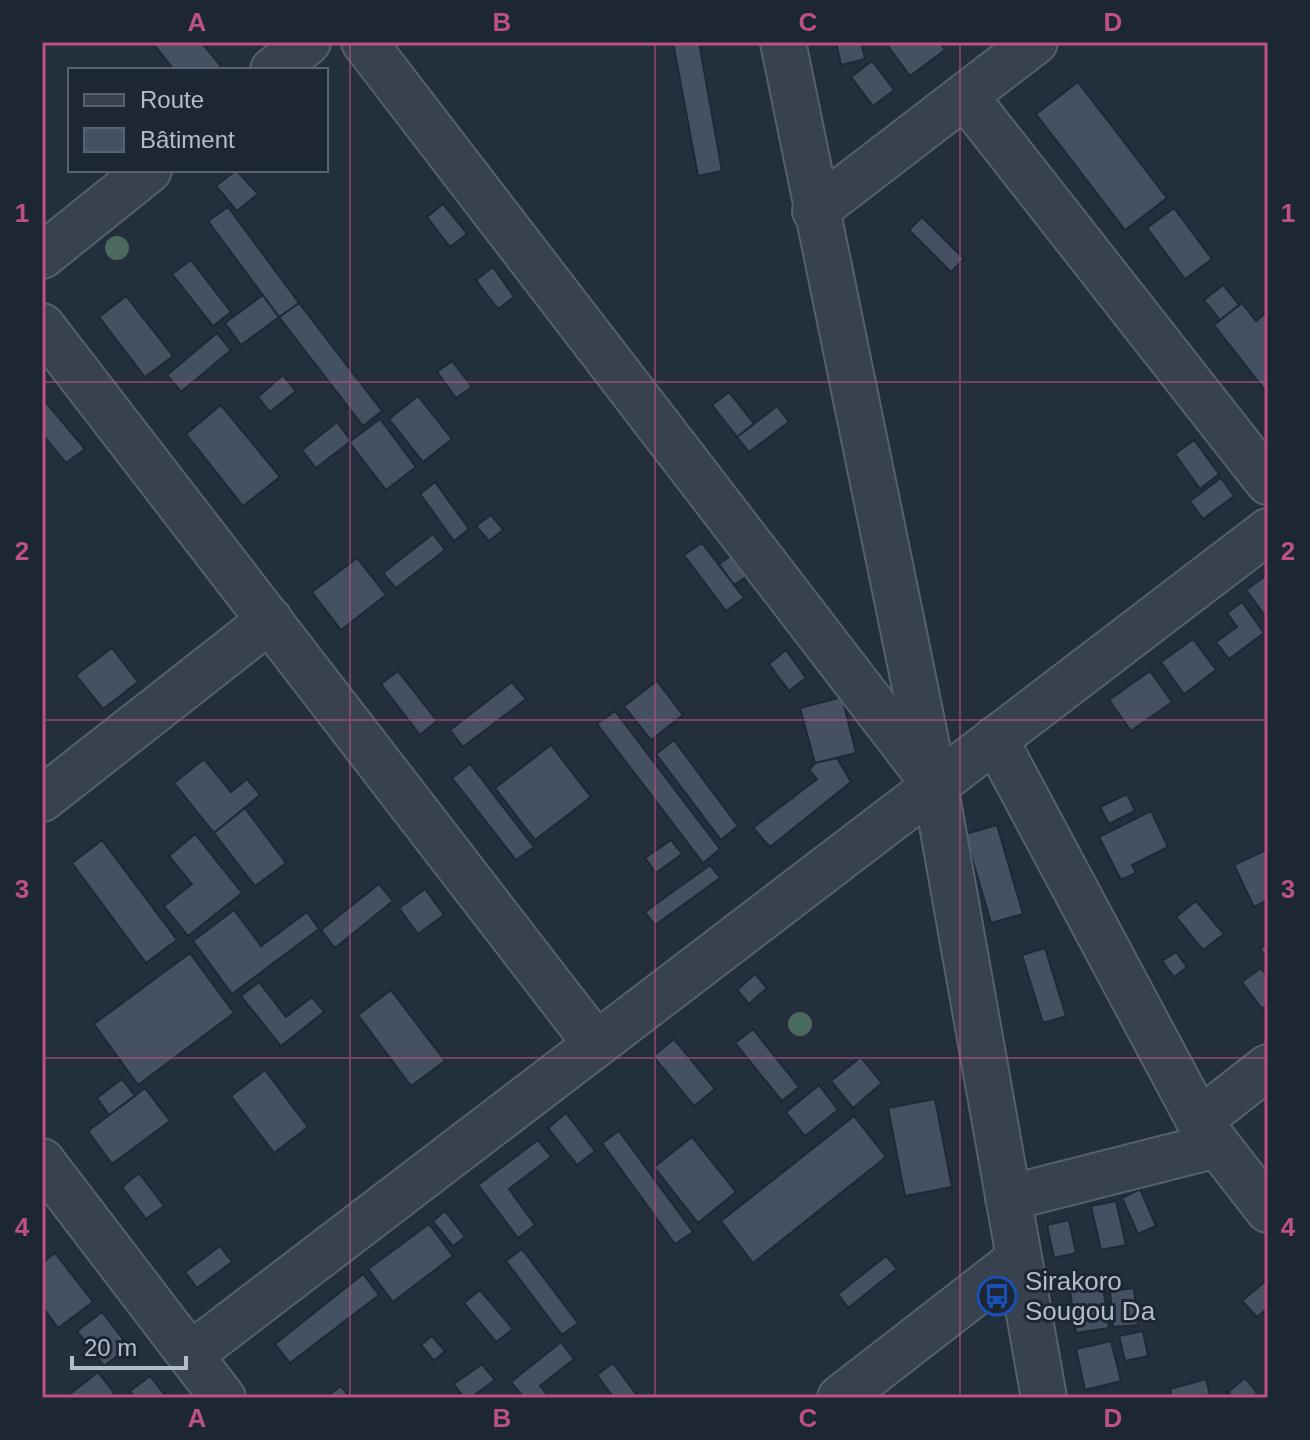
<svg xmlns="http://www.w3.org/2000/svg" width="1310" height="1440" font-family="Arial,sans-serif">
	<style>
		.building { fill: #455162; stroke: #1f2835; stroke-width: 2 }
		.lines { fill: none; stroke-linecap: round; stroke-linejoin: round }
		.minor-casing { stroke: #565f6c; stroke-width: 48 }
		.minor { stroke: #38414e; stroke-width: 44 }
		.tree { fill: #4b6a5d }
		.grid { fill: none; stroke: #bd5182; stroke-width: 2; stroke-opacity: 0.55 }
		.labels { text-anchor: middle; stroke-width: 6; stroke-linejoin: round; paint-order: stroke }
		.poi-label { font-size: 26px; fill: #b4bcc9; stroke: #1d2633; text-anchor: start }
		.neatline { fill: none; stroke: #bd5182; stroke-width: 3 }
		.grid-label { font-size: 26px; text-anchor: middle; font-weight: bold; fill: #bd5182 }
	</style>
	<rect width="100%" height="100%" fill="#242f3e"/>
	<path class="building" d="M152,42h49l20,24 -5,4h-42z
		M673,42h26l23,129 -24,5z
		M836,42h25l4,17 -24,6z
		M885,42h55l5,8 -35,26z
		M872,61l22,29 -21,16 -22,-29z
		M1078,82l89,116 -42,32 -89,-116z
		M236,170l22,24 -21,17 -21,-25z
		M443,204l24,30 -17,13 -23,-30z
		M228,207l71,96 -20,14 -71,-96z
		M1174,208l38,51 -27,20 -38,-51z
		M922,217l42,42 -13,13 -42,-42z
		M191,260l40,52 -18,14 -41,-52z
		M493,267l21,30 -16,12 -22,-29z
		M1223,285l16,20 -19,15 -16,-20z
		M263,295l16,22 -38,28 -16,-22z
		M126,296l47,60 -28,21 -46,-60z
		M299,303l83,108 -19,15 -84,-109z
		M1242,303l14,18 12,-10v83l-54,-69z
		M217,333l14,17 -50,42 -14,-17z
		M452,361l20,26 -16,11 -19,-26z
		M283,375l13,16 -26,21 -12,-15z
		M729,392l25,32 -17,13 -25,-32z
		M418,396l34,43 -29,23 -34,-43z
		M43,399l42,50 -19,14 -24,-29z
		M221,405l59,72 -37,29 -57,-72z
		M777,406l12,16 -40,30 -12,-15z
		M380,419l36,48 -30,23 -37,-48z
		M337,422l14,19 -35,27 -14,-18z
		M1194,440l25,34 -19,15 -25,-35z
		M1221,478l13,18 -31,23 -13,-18z
		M435,482l34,47 -15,12 -34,-47z
		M491,515l12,15 -14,11 -13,-15z
		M433,534l12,16 -49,38 -13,-15z
		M702,543l42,55 -18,13 -42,-56z
		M737,551l16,21 -19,13 -15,-21z
		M357,558l29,37 -45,35 -29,-38z
		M1268,574v46l-22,-30z
		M1242,602l22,31 -35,26 -13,-17 21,-15 -10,-14z
		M1193,639l23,31 -32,24 -23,-32z
		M112,648l26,34 -35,27 -27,-34z
		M786,650l20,28 -17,13 -20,-27z
		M398,671l39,50 -17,14 -39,-51z
		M1150,671l22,31 -41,29 -22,-31z
		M657,681l26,34 -32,25 -27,-34z
		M512,682l14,17 -63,48 -13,-17z
		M842,697l14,56 -41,10 -15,-55z
		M615,711l105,138 -17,14 -106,-139z
		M674,740l64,86 -17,14 -65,-86z
		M551,745l40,52 -56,43 -40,-52z
		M837,758l14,24 -81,65 -17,-19 64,-49 -8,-9 6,-7z
		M204,759l27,33 16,-13 13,16 -46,38 -40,-50z
		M470,764l64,83 -18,13 -64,-82z
		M1127,794l8,17 -26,13 -9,-17z
		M245,808l41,55 -31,23 -41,-53z
		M1151,811l17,36 -36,18 4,8 -15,7 -22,-43z
		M997,825l26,89 -32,9 -26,-89z
		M195,834l47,59 -54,43 -24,-30 28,-22 -23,-28z
		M102,840l75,100 -31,23 -74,-100z
		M671,840l11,14 -26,19 -11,-15z
		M1268,849v51l-14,7 -20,-42z
		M710,865l10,13 -65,47 -10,-13z
		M379,884l14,17 -58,47 -14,-18z
		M425,889l19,26 -26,19 -19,-26z
		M1196,901l28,33 -21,16 -27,-33z
		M234,910l27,36 46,-34 12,17 -87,65 -39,-53z
		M1268,944v17l-8,-13z
		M1045,948l21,68 -23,7 -21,-68z
		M1176,952l11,15 -13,10 -12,-16z
		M190,953l44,60 -96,72 -44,-61z
		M1261,968l7,9v27l-6,5 -20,-27z
		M755,974l12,14 -18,16 -12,-14z
		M259,982l27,35 26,-20 12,15 -43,34 -40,-50z
		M391,990l54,71 -34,25 -53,-71z
		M753,1029l46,58 -17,14 -47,-58z
		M674,1039l41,50 -21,17 -41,-50z
		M861,1057l21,26 -29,25 -22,-27z
		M265,1070l43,57 -34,26 -43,-57z
		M122,1079l13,17 -26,19 -12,-17z
		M819,1085l19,25 -33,26 -19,-24z
		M145,1088l25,33 -58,43 -24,-33z
		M935,1099l17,88 -47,9 -17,-88z
		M566,1113l29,38 -18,14 -29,-37z
		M854,1116l32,41 -133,106 -32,-42z
		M619,1131l74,101 -18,12 -73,-101z
		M692,1137l44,55 -38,31 -44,-56z
		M538,1140l13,17 -42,32 26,36 -17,13 -40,-53z
		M139,1173l25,33 -18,13 -24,-32z
		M1140,1189l16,37 -18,8 -16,-36z
		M1116,1201l10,44 -25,5 -10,-44z
		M445,1211l20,26 -12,9 -20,-25z
		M1069,1220l7,33 -22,5 -7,-33z
		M429,1224l24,32 -60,46 -25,-33z
		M220,1246l12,16 -35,26 -12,-16z
		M522,1249l56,74 -16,12 -56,-74z
		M55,1253l38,49 -35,26 -16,-22v-43z
		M886,1256l11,13 -49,39 -10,-14z
		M363,1274l16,21 -89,68 -15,-19z
		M1268,1279v29l-11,9 -15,-16z
		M1103,1286l6,42 -33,5 -6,-43z
		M1134,1288l4,37 -25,2 -3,-36z
		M480,1290l33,39 -17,13 -32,-39z
		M102,1312l27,35 -25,19 -27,-35z
		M1143,1331l5,25 -23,5 -6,-25z
		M432,1336l13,15 -11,10 -13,-16z
		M1111,1341l10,40 -36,9 -9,-41z
		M561,1342l13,17 -34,27 10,12h-26l-13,-16z
		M613,1363l26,35h-25l-17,-23z
		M482,1364l13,16 -25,18h-6l-10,-14z
		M98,1372l16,21 -5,5h-44z
		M150,1376l17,22h-32l-5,-7z
		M1245,1378l12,15 -6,5h-18l-5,-6z
		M1206,1379l4,16 -38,3 -2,-9z
		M341,1386l9,12h-25z"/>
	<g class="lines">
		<g class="minor-casing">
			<path id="minor" d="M364,42l564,734
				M783,42l152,743 109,613
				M273,70l35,-28
				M965,96l303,386
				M815,211l220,-169
				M42,256l107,-86
				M42,326l554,718
				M995,739l204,382 69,89
				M42,799l228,-179
				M1199,1121l69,-54
				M42,1161l181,237
				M1008,1198l209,-53
				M190,1355l1078,-824
				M840,1398l179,-139"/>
		</g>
		<use href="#minor" class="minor"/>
	</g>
	<g class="tree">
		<circle cx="117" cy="248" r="12"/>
		<circle cx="800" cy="1024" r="12"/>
	</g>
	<path class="grid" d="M350,42v1356M655,42v1356M960,42v1356M42,382h1226M42,720h1226M42,1058h1226"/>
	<defs>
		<g id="bus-ring" transform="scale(2)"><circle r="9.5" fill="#1d2633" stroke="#1a4fb4" stroke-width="1.5"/><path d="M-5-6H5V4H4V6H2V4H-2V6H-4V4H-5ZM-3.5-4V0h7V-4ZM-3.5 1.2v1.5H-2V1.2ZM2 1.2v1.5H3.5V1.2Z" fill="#1a4fb4"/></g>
	</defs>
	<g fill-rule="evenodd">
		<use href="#bus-ring" x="997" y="1296"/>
	</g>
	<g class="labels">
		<g class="poi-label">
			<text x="1025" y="1290">Sirakoro<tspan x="1025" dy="30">Sougou Da</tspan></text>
		</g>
	</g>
	<rect width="1310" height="1440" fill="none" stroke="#1d2633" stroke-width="88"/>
	<rect x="68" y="68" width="260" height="104" fill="#1d2633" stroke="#59626f" stroke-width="2"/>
	<rect x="84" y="94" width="40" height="12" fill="#38414e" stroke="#59626f" stroke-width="2"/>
	<text x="140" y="108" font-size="24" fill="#b4bcc9">Route</text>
	<rect x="84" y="128" width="40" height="24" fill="#455162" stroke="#59626f" stroke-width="2"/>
	<text x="140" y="148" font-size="24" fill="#b4bcc9">Bâtiment</text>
	<path d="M72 1356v12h114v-12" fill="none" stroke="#b4bcc9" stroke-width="4"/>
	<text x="84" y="1356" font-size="24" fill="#b4bcc9" stroke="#1d2633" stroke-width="6" paint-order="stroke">20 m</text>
	<rect x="44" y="44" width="1222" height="1352" class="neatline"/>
	<g class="grid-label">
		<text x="197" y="31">A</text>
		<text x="502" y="31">B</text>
		<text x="808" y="31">C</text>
		<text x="1113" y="31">D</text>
		<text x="22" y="222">1</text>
		<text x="1288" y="222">1</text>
		<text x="22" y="560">2</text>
		<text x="1288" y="560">2</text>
		<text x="22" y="898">3</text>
		<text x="1288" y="898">3</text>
		<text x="22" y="1236">4</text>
		<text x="1288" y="1236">4</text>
		<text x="197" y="1427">A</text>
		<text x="502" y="1427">B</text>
		<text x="808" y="1427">C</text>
		<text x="1113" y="1427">D</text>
	</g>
</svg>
